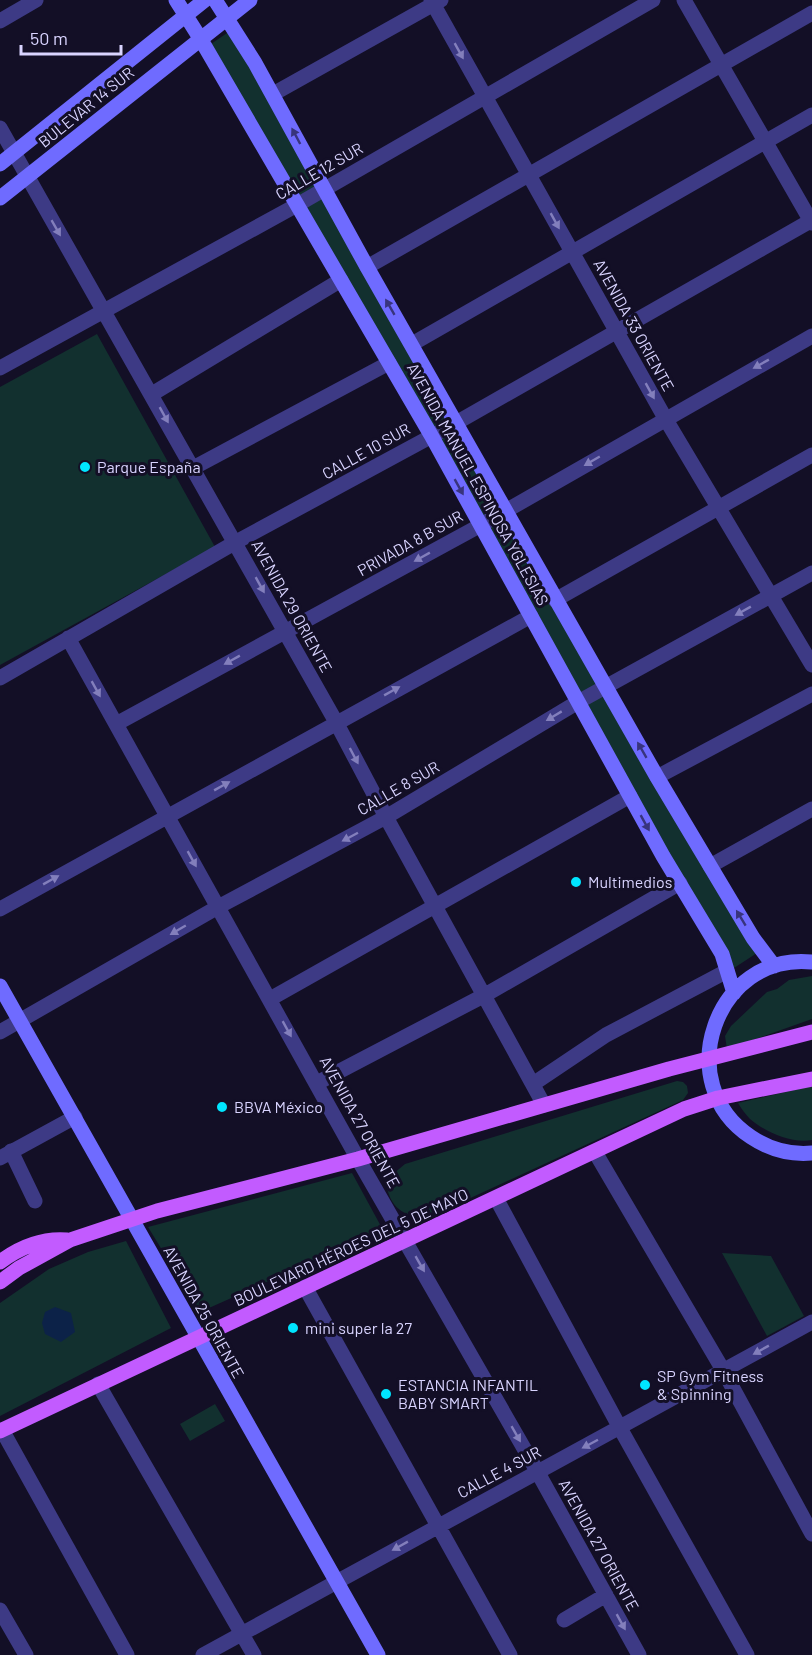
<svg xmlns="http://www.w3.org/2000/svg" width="812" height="1655" font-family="Barlow,sans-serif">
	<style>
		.green { fill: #12302f }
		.water { fill: #0c2248 }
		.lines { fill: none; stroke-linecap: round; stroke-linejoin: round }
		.street { stroke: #3d3a85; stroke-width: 15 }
		.secondary { stroke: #6f6bff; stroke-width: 15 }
		.primary { stroke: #c25bff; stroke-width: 15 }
		.oneway { fill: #837fbc }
		.oneway2 { fill: #38347d }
		.poi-dot { fill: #00e5ff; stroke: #130f26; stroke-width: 2 }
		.labels { text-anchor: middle; stroke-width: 6; stroke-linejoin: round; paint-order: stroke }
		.street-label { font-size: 16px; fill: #d9d4ff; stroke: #130f26 }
		.poi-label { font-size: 16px; fill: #d9d4ff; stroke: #130f26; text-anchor: start }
	</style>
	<rect width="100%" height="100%" fill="#130f26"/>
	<path class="green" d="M230,31l84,147 -15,9 16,-6 285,504 -21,11 -368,-652z
		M97,334l118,213 -215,118v-278z
		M605,694l152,259 -23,15 -151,-263z
		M812,976v43l-85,30 -2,-13 6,-10 36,-34 10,-3 12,-9z
		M677,1081l6,1 4,4 1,7 -5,7 -245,113c-28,10 -50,-3 -52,-33l19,-16z
		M812,1086v54c-20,4 -47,-8 -62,-21 -5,-5 -9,-11 -12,-16z
		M352,1173l31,57 -183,82 -52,-85z
		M126,1241l45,87 -171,88v-113l49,-34 39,-17z
		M722,1253l49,3 33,60 -37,20z
		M215,1404l10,17 -35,20 -10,-17z"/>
	<path class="water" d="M55,1307l16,6 4,19 -14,10 -16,-8 -3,-11 3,-11z"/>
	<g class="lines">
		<path class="street" d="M431,0l234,418 147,247
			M684,0l128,223
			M0,21l36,-21
			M273,94l168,-94
			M0,128l336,594 50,95 158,288
			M367,267l445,-254
			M412,344l400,-229
			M0,368l297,-163 356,-205
			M152,394l189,-114
			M193,468l196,-105
			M555,600l257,-145
			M68,638l290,521 179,312 102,184
			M0,678l236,-136 220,-119 356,-203
			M116,724l365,-199 331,-189
			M657,777l155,-83
			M710,866l102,-57
			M0,909l531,-293
			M270,999l360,-203
			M0,1032l218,-125 168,-90 192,-115 234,-129
			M317,1083l168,-88 195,-112
			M533,1084l73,-49 121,-64
			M11,1151l24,50
			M595,1152l128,218 89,164
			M0,1158l75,-41
			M496,1198l124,230 127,227
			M305,1287l205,368
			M98,1384l156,271
			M2,1430l125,225
			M0,1610l26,45
			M564,1620l42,-25
			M203,1655l609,-333"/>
		<path class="secondary" d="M176,0l24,38 231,397 232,421 59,98 12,39
			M215,0l40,63 112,204 290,510 96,161 21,28
			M0,164l205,-164
			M0,198l250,-198
			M812,962c-97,-10 -142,122 -61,175 18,12 39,18 61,16
			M0,986l378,669"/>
		<path class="primary" d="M0,1262c20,-15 42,-24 67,-22
			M0,1282l19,-14 51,-28 87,-29 201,-52 311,-90 143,-37
			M0,1431l684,-322 34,-11 94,-19"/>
	</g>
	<defs><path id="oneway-solid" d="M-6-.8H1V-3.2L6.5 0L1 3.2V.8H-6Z" transform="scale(1.5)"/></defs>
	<g class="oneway">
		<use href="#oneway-solid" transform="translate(459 51) rotate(61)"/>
		<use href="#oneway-solid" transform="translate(555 221) rotate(61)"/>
		<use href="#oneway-solid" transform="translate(56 228) rotate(60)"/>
		<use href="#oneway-solid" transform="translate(761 364) rotate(151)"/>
		<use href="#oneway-solid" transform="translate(650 391) rotate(61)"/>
		<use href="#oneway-solid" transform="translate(164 415) rotate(61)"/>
		<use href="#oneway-solid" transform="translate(592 461) rotate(150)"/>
		<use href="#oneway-solid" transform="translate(422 557) rotate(151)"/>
		<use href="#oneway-solid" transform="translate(260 585) rotate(61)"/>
		<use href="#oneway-solid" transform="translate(743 611) rotate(151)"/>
		<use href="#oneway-solid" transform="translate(232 660) rotate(151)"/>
		<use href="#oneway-solid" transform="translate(96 689) rotate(61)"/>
		<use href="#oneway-solid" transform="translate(392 691) rotate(-29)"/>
		<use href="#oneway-solid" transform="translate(554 716) rotate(149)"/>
		<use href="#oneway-solid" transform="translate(354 756) rotate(62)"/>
		<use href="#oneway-solid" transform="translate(222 786) rotate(-29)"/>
		<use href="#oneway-solid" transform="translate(350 837) rotate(152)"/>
		<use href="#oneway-solid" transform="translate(192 859) rotate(61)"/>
		<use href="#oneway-solid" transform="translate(51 880) rotate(-29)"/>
		<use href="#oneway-solid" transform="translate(178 930) rotate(150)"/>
		<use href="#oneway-solid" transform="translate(287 1029) rotate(61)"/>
		<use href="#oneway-solid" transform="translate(420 1264) rotate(60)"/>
		<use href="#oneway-solid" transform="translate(761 1350) rotate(151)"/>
		<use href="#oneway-solid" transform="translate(516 1434) rotate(60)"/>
		<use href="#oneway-solid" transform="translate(590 1444) rotate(152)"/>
		<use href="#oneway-solid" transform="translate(400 1546) rotate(151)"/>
		<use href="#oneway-solid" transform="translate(621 1622) rotate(61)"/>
	</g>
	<g class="oneway2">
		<use href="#oneway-solid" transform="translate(296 136) rotate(-118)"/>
		<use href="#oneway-solid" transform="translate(390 307) rotate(-120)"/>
		<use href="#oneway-solid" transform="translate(459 487) rotate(61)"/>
		<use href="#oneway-solid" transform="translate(642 750) rotate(-120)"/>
		<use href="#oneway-solid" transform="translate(645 823) rotate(61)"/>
		<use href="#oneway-solid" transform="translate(741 918) rotate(-121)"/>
	</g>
	<g class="poi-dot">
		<circle cx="85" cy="467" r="6"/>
		<circle cx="576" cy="882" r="6"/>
		<circle cx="222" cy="1107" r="6"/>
		<circle cx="293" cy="1328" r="6"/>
		<circle cx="645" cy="1385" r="6"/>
		<circle cx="386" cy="1394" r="6"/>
	</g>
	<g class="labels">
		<g class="street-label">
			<text transform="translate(86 107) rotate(-39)" y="6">BULEVAR 14 SUR</text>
			<text transform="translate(319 171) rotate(-30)" y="6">CALLE 12 SUR</text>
			<text transform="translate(634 325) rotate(61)" y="6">AVENIDA 33 ORIENTE</text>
			<text transform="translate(366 451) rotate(-29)" y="6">CALLE 10 SUR</text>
			<text transform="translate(478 484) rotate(61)" y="6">AVENIDA MANUEL ESPINOSA YGLESIAS</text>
			<text transform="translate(410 543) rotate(-29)" y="6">PRIVADA 8 B SUR</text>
			<text transform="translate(292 606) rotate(61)" y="6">AVENIDA 29 ORIENTE</text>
			<text transform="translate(398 788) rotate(-30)" y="6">CALLE 8 SUR</text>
			<text transform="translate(360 1122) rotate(61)" y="6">AVENIDA 27 ORIENTE</text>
			<text transform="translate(351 1247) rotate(-25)" y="6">BOULEVARD HÉROES DEL 5 DE MAYO</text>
			<text transform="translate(204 1312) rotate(61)" y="6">AVENIDA 25 ORIENTE</text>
			<text transform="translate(499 1472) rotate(-28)" y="6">CALLE 4 SUR</text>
			<text transform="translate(599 1545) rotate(61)" y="6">AVENIDA 27 ORIENTE</text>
		</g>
		<g class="poi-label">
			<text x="97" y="473">Parque España</text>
			<text x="588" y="888">Multimedios</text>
			<text x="234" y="1113">BBVA México</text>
			<text x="305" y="1334">mini super la 27</text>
			<text x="657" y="1382">SP Gym Fitness<tspan x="657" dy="18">&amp; Spinning</tspan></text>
			<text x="398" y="1391">ESTANCIA INFANTIL<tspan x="398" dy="18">BABY SMART</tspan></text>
		</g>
	</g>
	<path d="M21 45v9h100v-9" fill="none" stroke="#d9d4ff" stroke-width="3"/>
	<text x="30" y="45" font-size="18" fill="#d9d4ff" stroke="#130f26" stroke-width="4.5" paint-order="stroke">50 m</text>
</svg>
